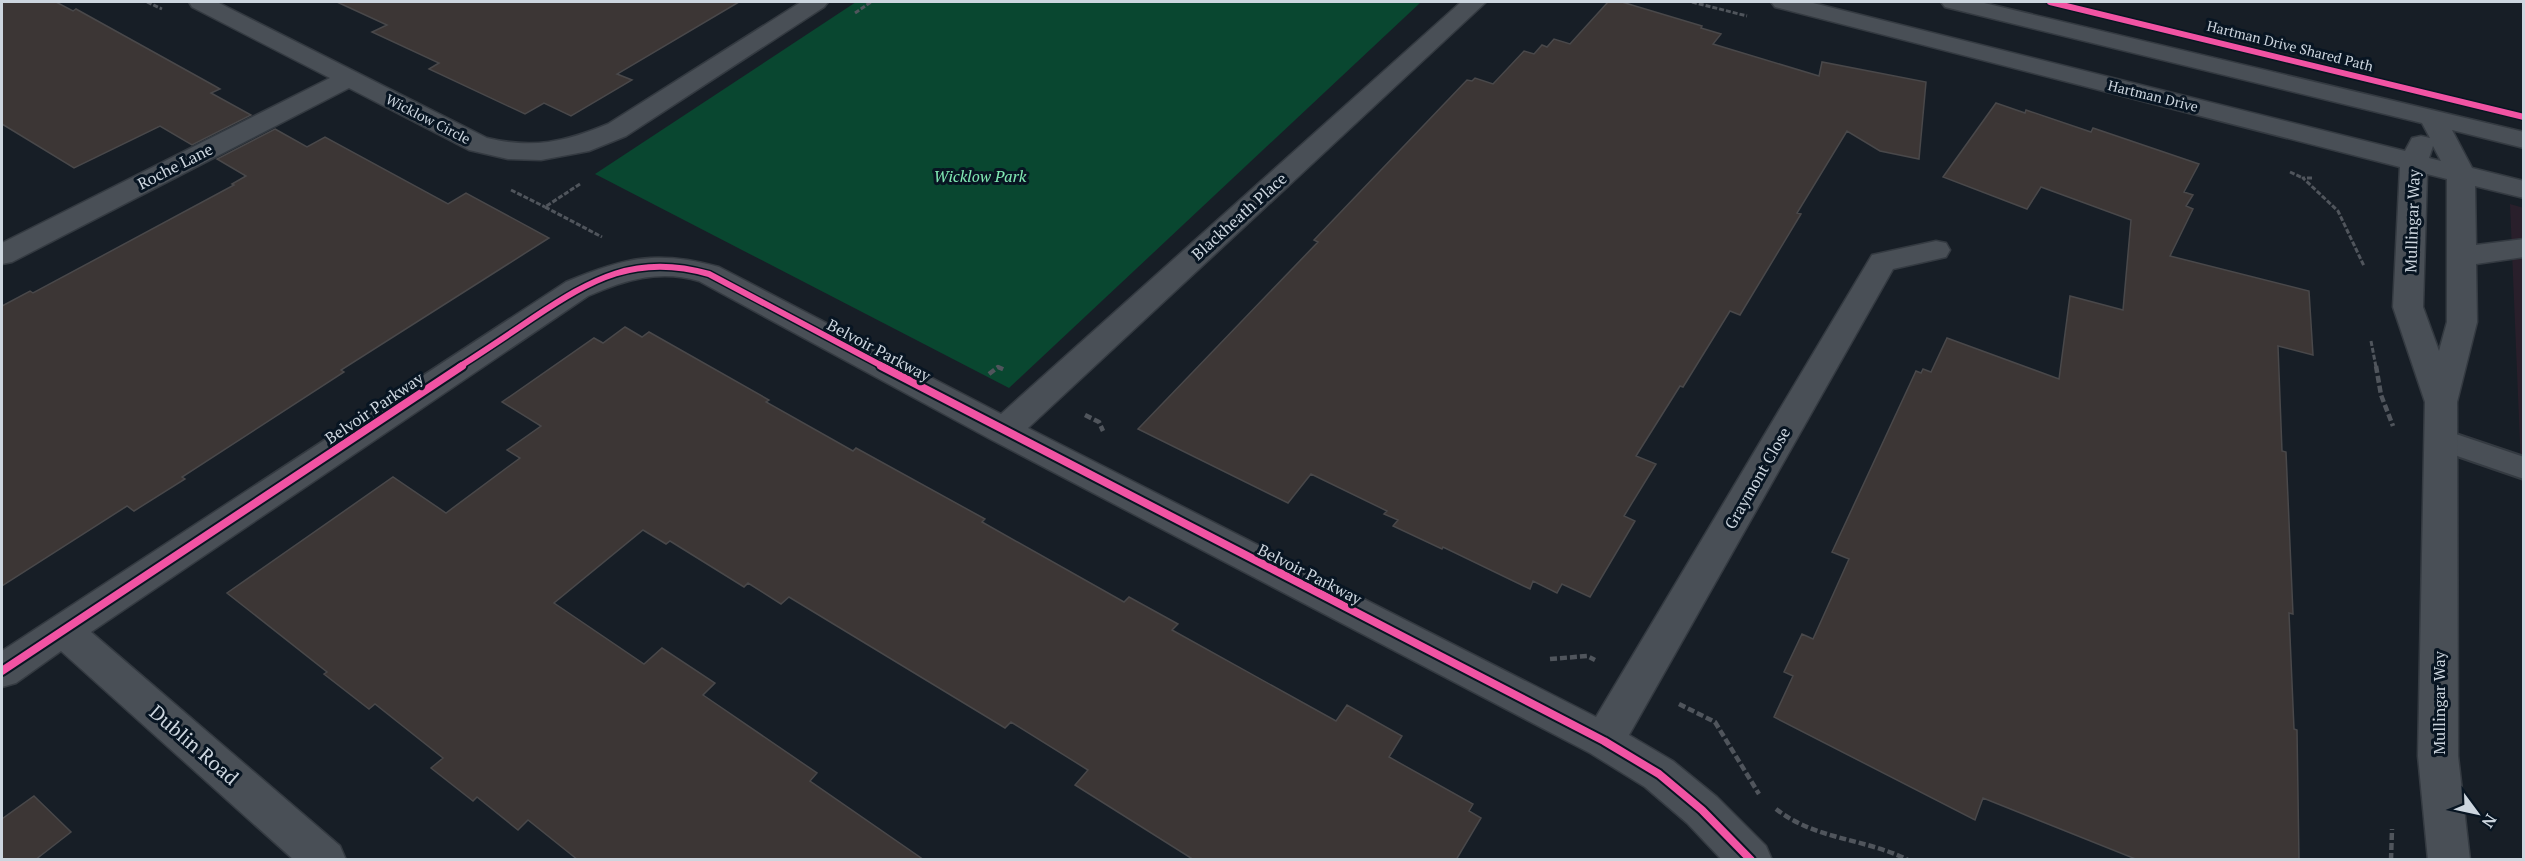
<svg xmlns="http://www.w3.org/2000/svg" width="2525" height="861" font-family="'PT Serif',serif">
	<style>
		.commercial { fill: #291f2b }
		.green { fill: #094730 }
		.building { fill: #3c3635; stroke: #49484a; stroke-width: 1.5 }
		.lines { fill: none; stroke-linecap: round; stroke-linejoin: round }
		.lane-casing { stroke: #343a41; stroke-width: 4 }
		.street-casing { stroke: #343a41; stroke-width: 3 }
		.secondary-casing { stroke: #343a41; stroke-width: 3 }
		.path-far1 { stroke: #50555c; stroke-width: 3; stroke-dasharray: 5 2; stroke-linecap: butt }
		.path { stroke: #50555c; stroke-width: 4.5; stroke-dasharray: 7 3; stroke-linecap: butt }
		.lane { fill: #494f56; fill-rule: evenodd }
		.street { fill: #494f56; fill-rule: evenodd }
		.secondary { fill: #494f56; fill-rule: evenodd }
		.cycleway-far1-casing { stroke: #081522; stroke-width: 9 }
		.cycleway-casing { stroke: #081522; stroke-width: 12 }
		.cycleway-far1 { stroke: #f153a3; stroke-width: 6 }
		.cycleway { stroke: #f153a3; stroke-width: 8 }
		.labels { text-anchor: middle; stroke-width: 6; stroke-linejoin: round; paint-order: stroke }
		.far-street-label { font-size: 14px; fill: #cdd6df; stroke: #081522 }
		.street-label { font-size: 16px; fill: #cdd6df; stroke: #081522 }
		.park-label { font-size: 16px; font-style: italic; fill: #81eab4; stroke: #081522 }
		.near-street-label { font-size: 20px; fill: #cdd6df; stroke: #081522 }
	</style>
	<rect width="100%" height="100%" fill="#171e26"/>
	<path class="commercial" d="M2510,204l14,4 -1,307z"/>
	<path class="green" d="M856,2h565l-412,386 -414,-214z"/>
	<path class="building" d="M2,2h54l17,9 3,-2 137,76 7,4 -9,4 40,22 -59,30 -32,-19 -86,42 -72,-44z
		M337,2h402l-122,72 15,6 -61,36 -27,-13 -19,11 -96,-45 10,-6 -67,-31 15,-7z
		M1608,2h14l80,24 -1,2 20,6 -8,10 106,32 3,-14 104,20 -7,77 -39,-8 -33,-20 -50,82 4,1 -61,101 -10,-4 -47,76 -3,-1 -44,70 20,8 -32,52 11,5 -45,76 -28,-13 -5,9 -24,-12 -3,8 -87,-42 -1,2 -49,-23 5,-6 -14,-6 3,-3 -76,-37 -23,29 -150,-74 180,-187 -4,-2 153,-160 5,1 3,-3 18,6 31,-33 10,3 8,-9 5,2 7,-8 16,5z
		M1996,103l29,10 1,-3 65,22 2,-4 106,36 -15,28 9,3 -7,11 7,3 -23,47 139,35 4,64 -35,-9 4,105 4,1 7,162 -4,-1 5,116 3,1 2,130h-161l-155,-62 -8,22 -201,-103 19,-41 -9,-4 18,-38 11,5 36,-80 -17,-7 84,-181 5,2 2,-4 8,3 16,-34 112,41 11,-83 53,14 8,-90 -90,-33 -14,22 -84,-32z
		M275,129l32,18 18,-10 123,67 18,-11 83,45 -208,132 3,2 -162,105 3,2 -51,32 -7,-5 -125,80v-280l28,-15 3,2 201,-108 -2,-1 14,-8 -29,-17z
		M625,327l17,10 7,-5 120,68 -3,2 87,49 3,-3 129,71 -3,3 142,80 5,-5 49,27 -6,6 164,91 11,-16 55,31 -13,21 84,47 -4,7 12,7 -25,42h-262l-119,-75 13,-15 -77,-48 -6,6 -216,-131 -8,7 -33,-21 -4,4 -74,-46 -4,3 -23,-14 -89,73 90,61 18,-16 53,35 -12,12 114,78 -7,8 114,79h-346l-50,-40 -10,10 -41,-33 -4,4 -42,-33 12,-10 -68,-54 -6,5 -45,-35 3,-2 -100,-79 166,-116 53,36 74,-55 -13,-8 34,-24 -39,-24 92,-64 9,5z
		M34,796l37,36 -36,28h-33v-41z"/>
	<g class="lines">
		<g class="lane-casing">
			<path id="lane" d="M2441,429l83,28v22l-93,-32 -4,-7 4,-7z"/>
		</g>
		<g class="street-casing">
			<path id="street" d="M189,2h28l270,136c46,11 78,4 121,-14l193,-122h27l-4,5 -198,129 -37,15 -48,9 -33,-1 -39,-9 -120,-62 -337,174 -10,2v-21l328,-165 -138,-71z
				M1461,2h25l-458,426 568,289 276,-462 64,-14 10,2 4,7 -4,7 -53,12 -264,466 44,26 44,36 49,49 6,14h-50l-35,-37 -42,-36 -55,-34 -598,-313 -293,-159c-40,-12 -75,-1 -111,15l-497,336 249,214 6,14h-52l-233,-209 -45,32 -14,4v-36l564,-369c59,-25 92,-32 153,-15l282,147z"/>
		</g>
		<g class="secondary-casing">
			<path id="secondary" d="M1771,2h38l596,149 7,-13 9,-2 9,2 -8,-15 -477,-116 -4,-5h39l544,130v16l-72,-18 20,38 52,13v17l-49,-12 1,59 48,-6v18l-48,7 1,58 -20,80 1,354 12,104h-42l-10,-104 7,-354 -32,-95 7,-140 -625,-160zM2433,146l8,15 -12,-3zM2427,174l20,5v143l-8,29 -16,-44z"/>
		</g>
		<path class="path-far1" d="M147,2l15,7
			M1692,2l55,14
			M855,13l16,-11
			M2290,172l13,6
			M2312,178h-9l35,33 26,55
			M580,184l-35,23 57,30
			M511,190l34,17
			M2371,341l5,26"/>
		<path class="path" d="M2376,366l5,29 12,31
			M989,374l9,-7 7,3
			M1085,415l14,7 4,9
			M1550,659l37,-3 8,4
			M1679,704l36,18 44,72
			M1776,809c39,31 89,29 132,51
			M2391,860l1,-31"/>
		<use href="#lane" class="lane"/>
		<use href="#street" class="street"/>
		<use href="#secondary" class="secondary"/>
		<g class="cycleway-far1-casing">
			<path id="cycleway-far1" d="M2050,2l474,115
				M459,367c25,-16 49,-32 74,-49 59,-39 103,-65 176,-44l175,93"/>
		</g>
		<g class="cycleway-casing">
			<path id="cycleway" d="M881,366l723,375 55,33 43,36 49,50
				M2,671l460,-305"/>
		</g>
		<use href="#cycleway-far1" class="cycleway-far1"/>
		<use href="#cycleway" class="cycleway"/>
	</g>
	<g class="labels">
		<g class="far-street-label">
			<text transform="translate(2290 46) rotate(14)" y="5">Hartman Drive Shared Path</text>
			<text transform="translate(2153 96) rotate(14)" y="5">Hartman Drive</text>
			<text transform="translate(428 119) rotate(27)" y="5">Wicklow Circle</text>
		</g>
		<g class="street-label">
			<text transform="translate(175 166) rotate(-27)" y="6">Roche Lane</text>
			<text transform="translate(1239 216) rotate(-42)" y="6">Blackheath Place</text>
			<text transform="translate(2412 221) rotate(-88)" y="6">Mullingar Way</text>
			<text transform="translate(879 350) rotate(28)" y="6">Belvoir Parkway</text>
			<text transform="translate(374 408) rotate(-34)" y="6">Belvoir Parkway</text>
			<text transform="translate(1757 478) rotate(-60)" y="6">Graymont Close</text>
			<text transform="translate(1310 574) rotate(27)" y="6">Belvoir Parkway</text>
			<text transform="translate(2439 703) rotate(-90)" y="6">Mullingar Way</text>
		</g>
		<g class="park-label">
			<text x="980" y="182">Wicklow Park</text>
		</g>
		<g class="near-street-label">
			<text transform="translate(194 745) rotate(41)" y="7">Dublin Road</text>
		</g>
	</g>
	<rect width="2525" height="861" fill="none" stroke="#cdd6df" stroke-width="6"/>
	<g transform="translate(2477 813) rotate(123)" stroke="#081522" stroke-width="4.5" paint-order="stroke">
	<path d="M0-4.5L10 22L0 15L-10 22Z" fill="#cdd6df"/>
	<text y="-9" font-size="16" font-weight="bold" text-anchor="middle" fill="#cdd6df">N</text>
	</g>
</svg>
